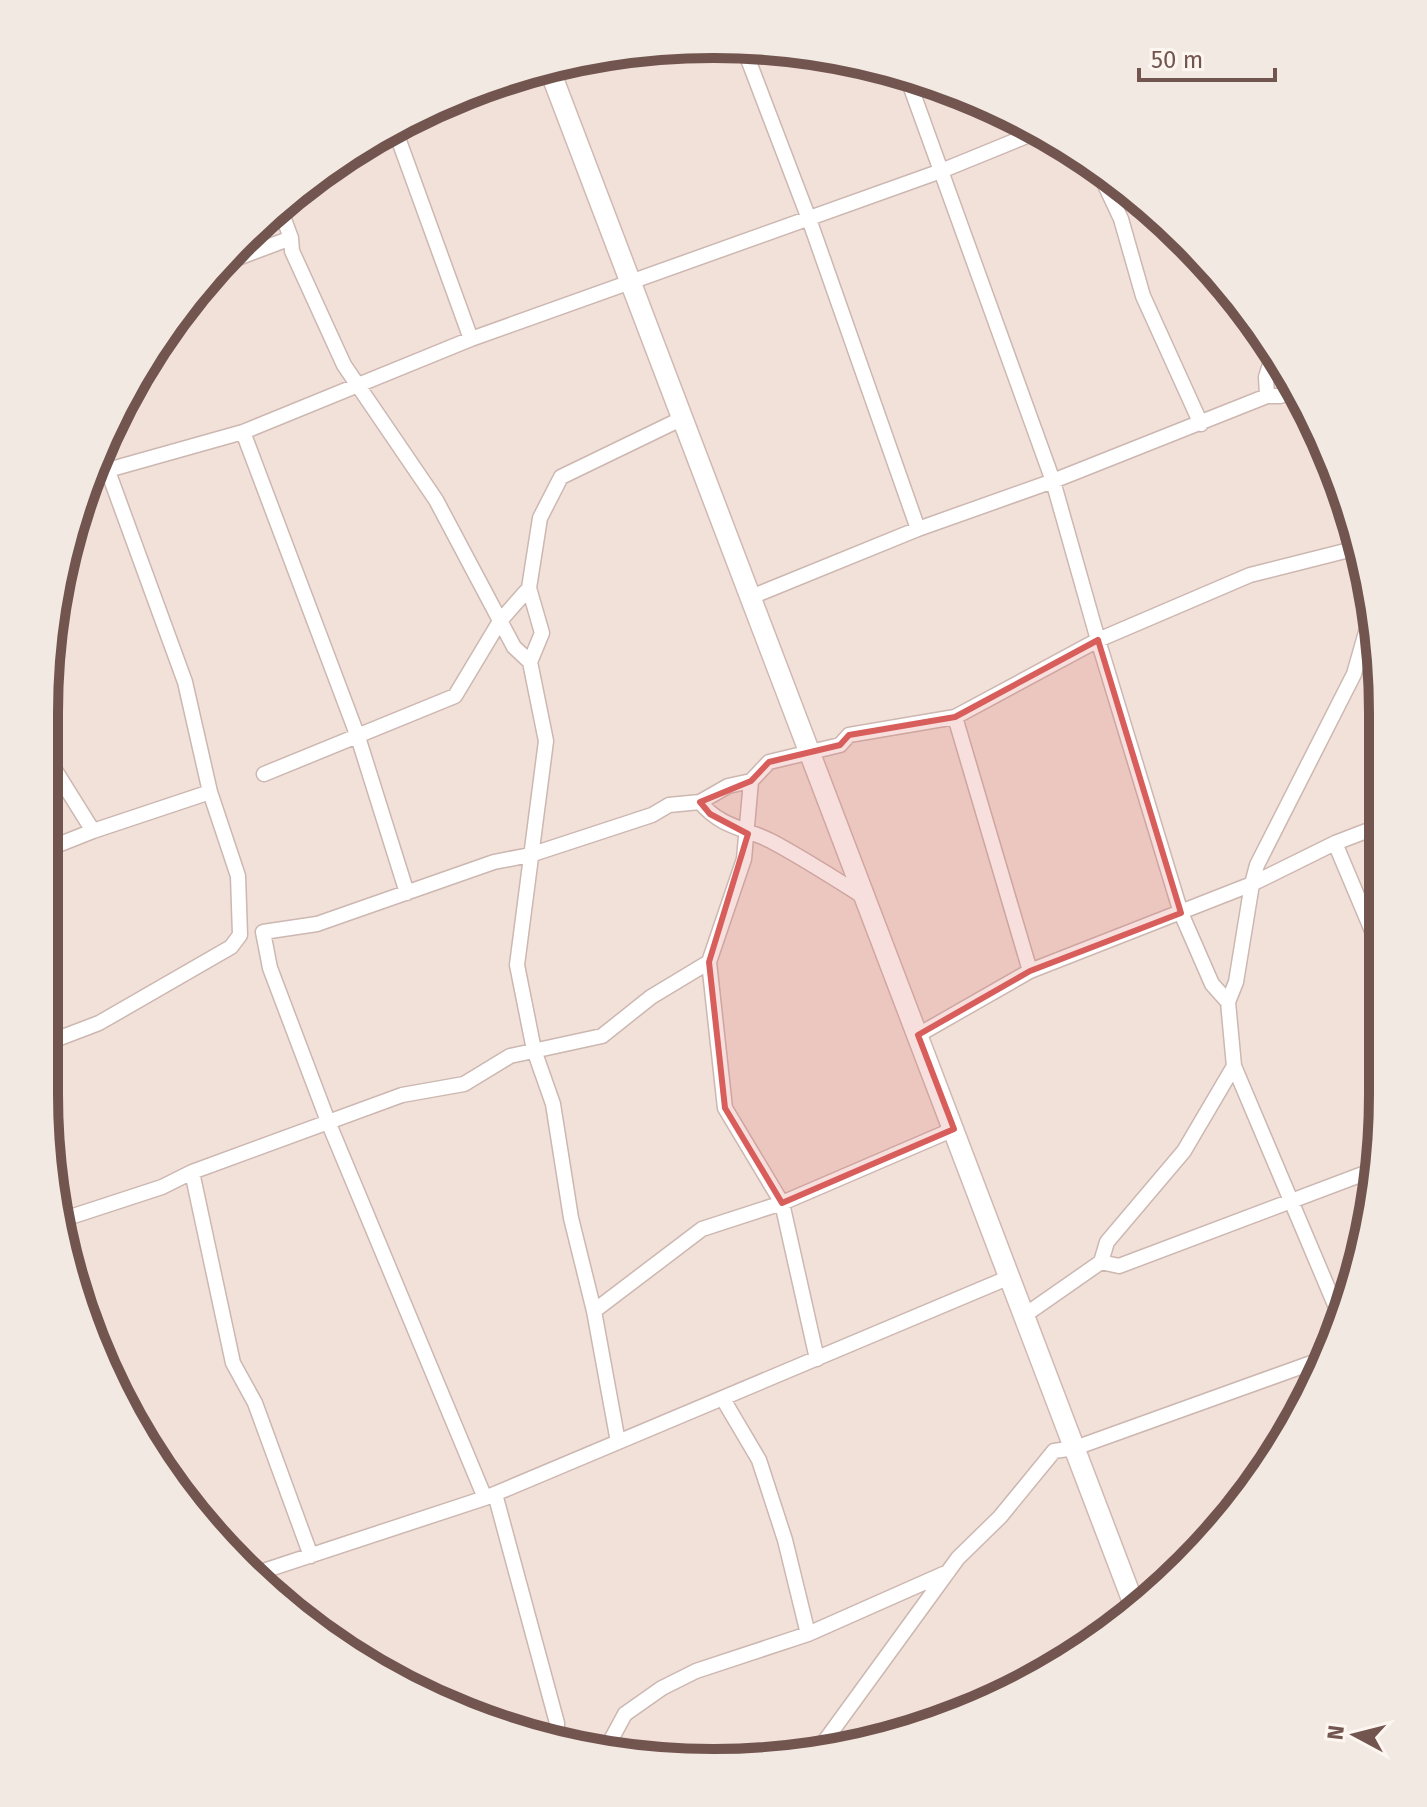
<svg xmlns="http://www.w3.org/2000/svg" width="1427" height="1807" font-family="'Fira Sans',sans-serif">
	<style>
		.residential { fill: #f2e1d9 }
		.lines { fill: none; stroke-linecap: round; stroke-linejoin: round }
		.minor-casing { stroke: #ccb7b1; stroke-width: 17 }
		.secondary-casing { stroke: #d0b9b2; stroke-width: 23 }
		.minor { stroke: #fff; stroke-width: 14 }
		.secondary { stroke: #fff; stroke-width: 20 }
		.marked { fill: #d85e5c; fill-opacity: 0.2; stroke: #d85e5c; stroke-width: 6; stroke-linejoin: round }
		.rim { fill: none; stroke: #735550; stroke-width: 10 }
	</style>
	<rect width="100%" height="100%" fill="#fbf1ea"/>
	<path class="residential" d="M758,45l129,22 123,46 111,70 96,89 77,107 66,161 22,129 1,425 -13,130 -38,125 -62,117 -115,131 -107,77 -162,66 -173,23 -173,-23 -162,-67 -138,-106 -107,-139 -66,-162 -23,-172 1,-424 35,-172 54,-120 76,-106 169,-139 120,-54 128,-29z"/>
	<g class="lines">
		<g class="minor-casing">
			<path id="minor" d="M743,46l66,173 109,310
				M906,74l147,407 45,159 83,273 31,71 16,18
				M394,127l77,212
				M1097,168l24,51 22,77 58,128
				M282,214l9,24 1,13 52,114 92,135 78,147 16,15
				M219,265l72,-27
				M1267,396l-1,-19 8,-25
				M243,432l115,305 49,156
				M90,475l153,-43 228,-93 470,-168 98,-40
				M751,597l167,-68 135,-48 214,-85h13l18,-6
				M955,717l75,254
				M45,754l48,77
				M264,774l191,-78 45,-75 29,-33
				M751,781l-7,78 -35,103 16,146 57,95 35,156
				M700,802c20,25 45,26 71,39 32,17 63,37 93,56
				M1335,843l48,114
				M45,850l48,-19 117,-39
				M918,1035l112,-64 222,-87 83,-41 47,-18
				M44,1044l55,-21 132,-76 9,-12 -2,-59 -28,-84 -25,-110 -84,-230
				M192,1172l210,-77 62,-11 46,-28 92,-20 49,-39 58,-35
				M61,1220l101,-33 30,-15 41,191 22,40 56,153
				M1101,1262l18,4 257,-97
				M594,1311l108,-82 80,-26 172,-74
				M1025,1315l76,-53 6,-20 77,-91 50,-85
				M1341,1319l-107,-253 -6,-64 8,-20 16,-98 5,-19 97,-191 18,-63
				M618,1442l-24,-131 -23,-93 -18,-114 -19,-54 -17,-85 29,-224 -16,-79 12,-29 -13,-45 11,-70 21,-41 122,-59
				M495,1494l62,229v19
				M485,1498l-156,-374 -59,-156 -7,-36 54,-8 177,-62 36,-7 122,-40 17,-10 31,-3 28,-16 23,-5 18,-19 71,-17 9,-10 106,-18 143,-77 152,-65 111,-28
				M251,1575l234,-77 525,-221
				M808,1634l140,-62
				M606,1749l19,-35 37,-26 34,-17 112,-37 -23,-94 -26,-80 -36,-61
				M819,1749l139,-191 42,-41 54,-66 21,-3 253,-91"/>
		</g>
		<g class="secondary-casing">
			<path id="secondary" d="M549,68l587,1542"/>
		</g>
		<use href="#minor" class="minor"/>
		<use href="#secondary" class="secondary"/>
	</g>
	<path class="marked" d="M1098,640l83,273 -151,58 -112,64 36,94 -172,74 -57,-95 -16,-146 39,-128 -38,-20 -10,-12 51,-21 18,-19 71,-17 9,-10 106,-18z"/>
	<path d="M0 0H1427V1807H0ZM713 58H714A655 655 0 0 1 1369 713V1094A655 655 0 0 1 714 1749H713A655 655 0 0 1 58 1094V713A655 655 0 0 1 713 58Z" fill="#f2e9e3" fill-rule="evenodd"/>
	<path class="rim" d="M713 58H714A655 655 0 0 1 1369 713V1094A655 655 0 0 1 714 1749H713A655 655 0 0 1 58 1094V713A655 655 0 0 1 713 58Z"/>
	<g transform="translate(1355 1735) rotate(277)" stroke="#fdf6f0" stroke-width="6" paint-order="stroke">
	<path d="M0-6L14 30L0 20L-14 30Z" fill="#735550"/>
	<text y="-12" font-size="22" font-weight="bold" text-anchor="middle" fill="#735550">N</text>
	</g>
	<path d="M1139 68v12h136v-12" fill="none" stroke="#735550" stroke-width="4"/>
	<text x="1151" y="68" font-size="24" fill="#735550" stroke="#fdf6f0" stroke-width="6" paint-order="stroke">50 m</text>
</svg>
